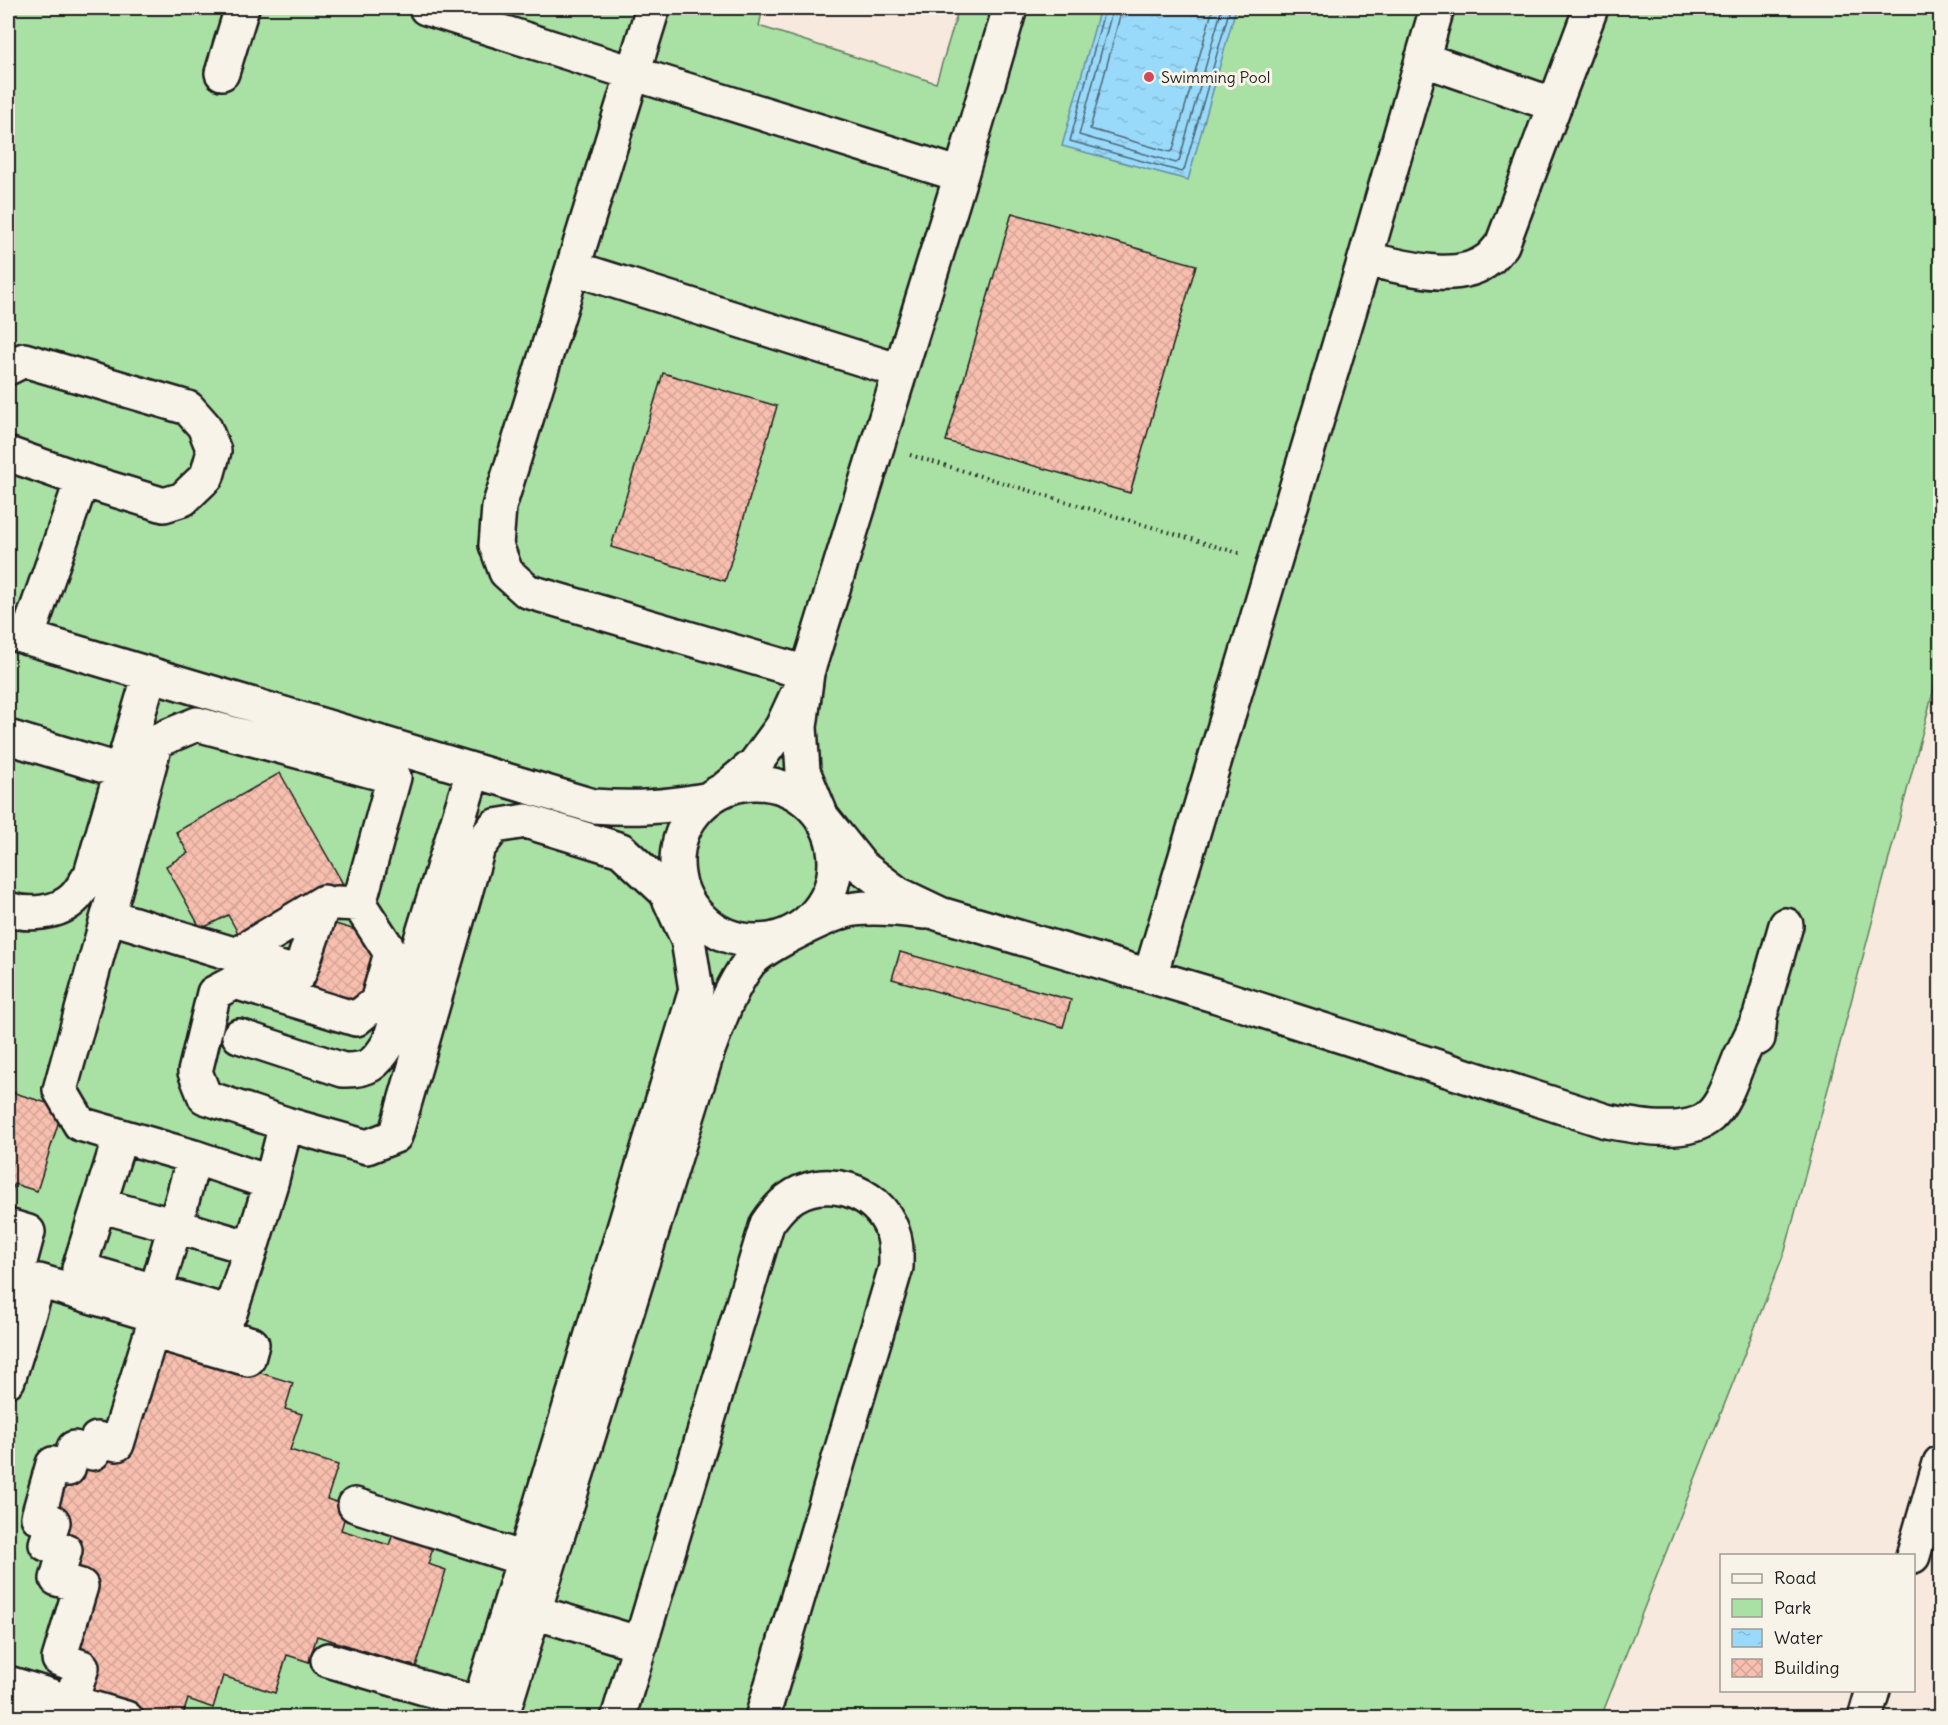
<svg xmlns="http://www.w3.org/2000/svg" width="1948" height="1725" font-family="Delius,sans-serif">
	<style>
		.green { fill: #a9e0a4; stroke: #627e60; stroke-width: 1.5 }
		.water { fill: url(#water-ripples); stroke: #678ea2; stroke-width: 1.5 }
		.lines { fill: none; stroke-linecap: round; stroke-linejoin: round }
		.shore { stroke: #4e6875; stroke-width: 1.5 }
		.building { fill: url(#building-cross-hatch); stroke: #1c1c1c; stroke-width: 1.5 }
		.minor-casing { stroke: #1c1c1c; stroke-width: 38 }
		.path { stroke: #1c1c1c; stroke-width: 4; stroke-dasharray: 1.5 4.5; stroke-linecap: butt }
		.minor { stroke: #f7f3e8; stroke-width: 33 }
		.poi-dot { fill: #d1495b; stroke: #f7f3e8; stroke-width: 2 }
		.labels { text-anchor: middle; stroke-width: 6; stroke-linejoin: round; paint-order: stroke }
		.poi-label { font-size: 16px; fill: #1c1c1c; stroke: #f7f3e8; text-anchor: start }
	</style>
	<defs>
		<pattern id="water-ripples" width="26" height="14" patternUnits="userSpaceOnUse" patternTransform="scale(1.5)"><rect width="26" height="14" fill="#99dafb"/><path d="M2 4q2-2 4 0t4 0M15 11q2-2 4 0t4 0" fill="none" stroke="#83bad7"/></pattern>
		<pattern id="building-cross-hatch" width="8" height="8" patternUnits="userSpaceOnUse" patternTransform="scale(1.5)"><rect width="8" height="8" fill="#f8bfaf"/><path d="M0 0l8 8M0 8l8-8" fill="none" stroke="#d4a496"/></pattern>
	</defs>
	<rect width="100%" height="100%" fill="#f7e9dd"/>
	<filter id="ink" filterUnits="userSpaceOnUse"><feTurbulence type="fractalNoise" baseFrequency=".0167" numOctaves="2"/><feDisplacementMap in="SourceGraphic" scale="12" xChannelSelector="R" yChannelSelector="G"/><feConvolveMatrix kernelMatrix="1 2 1 2 8 2 1 2 1" color-interpolation-filters="sRGB"/></filter>
	<g filter="url(#ink)">
		<path class="green" d="M8,8h755l-4,18 177,57 23,-75h981v658l-155,585 -184,466 -1593,1z"/>
		<path class="water" d="M1100,8h136l-48,172 -126,-34z"/>
		<g class="lines">
			<path class="shore" d="M1105,8l-35,133 112,31 2,-2 46,-162
				M1113,8l-34,127 97,28 3,-2 43,-153
				M1122,8l-32,121 80,23 3,-2 40,-142"/>
		</g>
		<path class="building" d="M1012,213l184,52 -66,228 -184,-52z
			M663,373l114,33 -52,175 -114,-34z
			M280,773l63,111 -101,56 -14,-25 -27,14 -35,-63 22,-13 -12,-21z
			M332,923l47,14 -20,69 -47,-14z
			M900,952l171,48 -8,27 -171,-48z
			M8,1091l55,17 -26,83 -23,-7 -6,18z
			M157,1341l136,42 -8,26 17,5 -12,36 48,15 -11,34 21,7 -7,24 48,15 7,-20 40,13 -8,26 18,6 -30,97 -99,-31 -8,26 -22,-7 -12,38 -52,-17 -10,32 -25,-9 -6,19h-31l-74,-23 -13,-39 -1,-80 -18,-63 34,-56 18,5z"/>
		<g class="lines">
			<g class="minor-casing">
				<path id="minor" d="M426,8l206,65 329,102 49,-167
					M653,8l-154,499 -3,38 10,27 21,19 280,82
					M1422,59l133,46
					M222,73l20,-65
					M1365,259c38,7 92,26 124,0 5,-4 9,-10 13,-14l89,-237
					M573,268l327,103
					M8,368l16,-8 164,48 16,18 10,25 -7,25 -24,23 -19,6 -82,-25 -74,-26
					M8,632l585,174c42,3 71,1 112,-6
					M27,638l55,-158
					M807,673l-7,54 3,44 19,46 40,50 36,27 42,20 277,82 389,125c28,5 80,16 104,-5 15,-14 22,-39 30,-58 7,-14 14,-28 20,-42
					M8,737l113,34
					M677 862a79 79 0 1 1 158 0a79 79 0 1 1-158 0Z
					M726,788l29,-24 27,-37 25,-54 154,-498
					M359,904l32,49 -14,49 -21,17 -121,-37 -21,11 -19,79 10,25 81,27 81,23 28,-11 83,-288 17,-22 31,-5 95,29 45,42 22,48 8,50 -172,569 -49,159
					M8,909c20,7 51,5 67,-12 6,-6 11,-16 16,-23l59,-200
					M108,916l48,-175 41,-17 197,53 -35,127 -22,-1
					M236,955l88,-53 -25,72 -191,-58 -48,174 20,34 114,33 77,26
					M1150,976l215,-717 72,-251
					M239,1036l104,34c25,1 33,-6 46,-27l84,-271
					M1758,1038l2,-22 26,-91
					M120,1137l-41,132 151,44 21,-65
					M194,1157l-19,69 76,22 20,-65 15,-59
					M99,1205l76,21 -19,65
					M8,1226l20,6 -20,74
					M8,1380l31,-99 213,63 -4,15 -96,-28 -35,113 -20,-5 -4,14 -19,-5 -6,21 -15,-5 -15,53 15,5 -7,22 19,6 -8,29 24,7 -22,73 23,8 -11,35 -63,-19
					M355,1505l169,54
					M1913,1556l27,-93
					M534,1612l107,32
					M328,1660l151,44
					M71,1702l55,16
					M8,1707l17,5 -2,6
					M501,1718l207,-668c11,-29 22,-62 41,-87 14,-17 84,-51 106,-54 22,-3 47,0 69,3
					M618,1718l149,-494c6,-9 12,-17 21,-24 35,-27 89,-11 104,30 5,13 4,24 4,37l-134,451
					M1865,1718l8,-28"/>
			</g>
			<path class="path" d="M910,455l332,99"/>
			<use href="#minor" class="minor"/>
		</g>
	</g>
	<circle class="poi-dot" cx="1149" cy="77" r="6"/>
	<g class="labels">
		<g class="poi-label">
			<text x="1161" y="83">Swimming Pool</text>
		</g>
	</g>
	<rect width="1948" height="1725" fill="none" stroke="#f7f3e8" stroke-width="30"/>
	<rect x="15" y="15" width="1918" height="1695" fill="none" stroke="#1c1c1c" stroke-width="2" filter="url(#ink)"/>
	<rect x="1720" y="1554" width="195" height="138" fill="#f7f3e8" stroke="#9f9d96" stroke-width="1.5"/>
	<rect x="1732" y="1574" width="30" height="9" fill="#f7f3e8" stroke="#9f9d96" stroke-width="1.5"/>
	<text x="1774" y="1584" font-size="18" fill="#1c1c1c">Road</text>
	<rect x="1732" y="1599" width="30" height="18" fill="#a9e0a4" stroke="#9f9d96" stroke-width="1.5"/>
	<text x="1774" y="1614" font-size="18" fill="#1c1c1c">Park</text>
	<rect x="1732" y="1629" width="30" height="18" fill="url(#water-ripples)" stroke="#9f9d96" stroke-width="1.5"/>
	<text x="1774" y="1644" font-size="18" fill="#1c1c1c">Water</text>
	<rect x="1732" y="1659" width="30" height="18" fill="url(#building-cross-hatch)" stroke="#9f9d96" stroke-width="1.5"/>
	<text x="1774" y="1674" font-size="18" fill="#1c1c1c">Building</text>
</svg>
